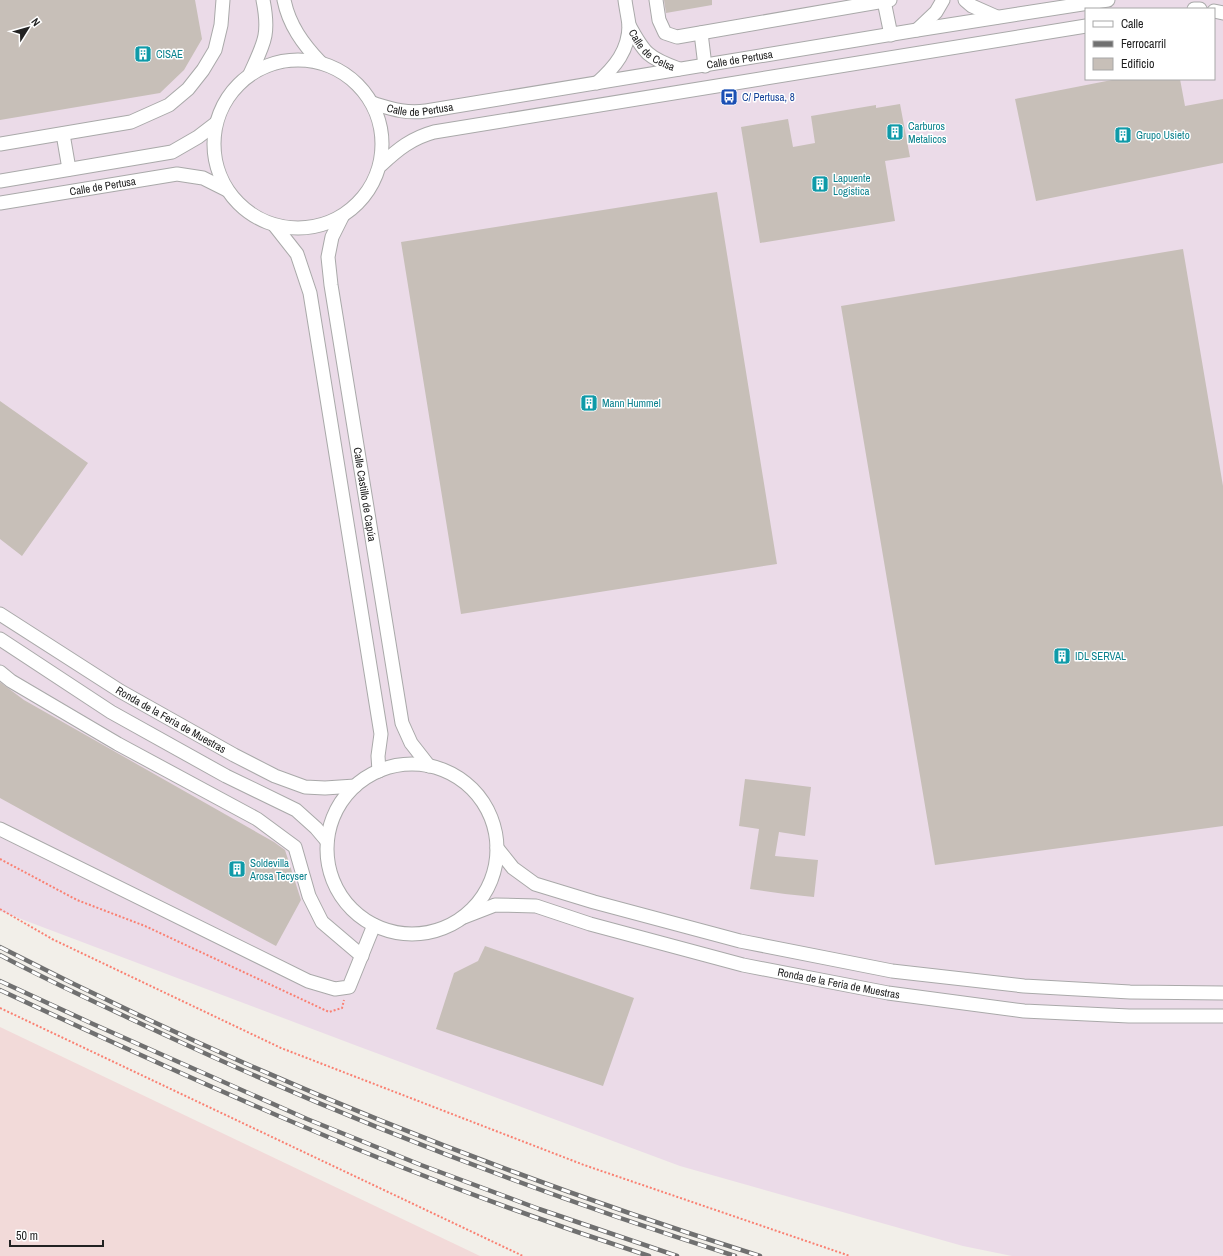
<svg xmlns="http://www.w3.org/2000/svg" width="1223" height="1256" font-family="'Archivo Narrow',sans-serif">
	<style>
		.commercial { fill: #f2dad9 }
		.industrial { fill: #ebdbe8; fill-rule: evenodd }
		.building { fill: #c7bfb8 }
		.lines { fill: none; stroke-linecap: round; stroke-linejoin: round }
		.minor-casing { stroke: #a9a9a9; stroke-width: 15 }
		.path { stroke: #fa8072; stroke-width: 2; stroke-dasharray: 2 2; stroke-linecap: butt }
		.minor { stroke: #fff; stroke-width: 13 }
		.rail-casing { stroke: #707070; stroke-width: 4.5 }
		.rail { stroke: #fff; stroke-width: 3; stroke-dasharray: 9; stroke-linecap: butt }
		.labels { text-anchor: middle; stroke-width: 3; stroke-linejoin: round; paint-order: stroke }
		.street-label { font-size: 11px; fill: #222; stroke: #fff }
		.culture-label { font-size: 11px; fill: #0d838f; stroke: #fff; text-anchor: start }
		.transit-label { font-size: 11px; fill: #164399; stroke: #fff; text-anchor: start }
	</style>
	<rect width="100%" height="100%" fill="#f2efe9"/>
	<path class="commercial" d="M0,1027l480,229h-480z"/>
	<path class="industrial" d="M0,0h1223v1256h-211l-49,-10 -283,-80 -320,-119 -360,-136zM1086,9h128v70h-128z"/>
	<path class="building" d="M0,0h195l7,39 -18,31 -24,23 -160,27z
		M664,0h48v5l-46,8z
		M1117,79h63l5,27 38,-7v64l-187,38 -21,-102z
		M900,104l10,53 -25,4 10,60 -135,22 -19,-116 47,-8 5,28 22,-4 -4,-27 65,-11v3z
		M717,192l60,372 -316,50 -60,-372z
		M1183,249l40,237v340l-288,39 -94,-559z
		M0,401l88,62 -66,93 -22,-17z
		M0,682l24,18 250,142 11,8 16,50 -25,46 -207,-110 -69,-38z
		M745,779l66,8 -6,49 -26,-4 -4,24 43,4 -4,37 -29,-3 -35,-5 9,-60 -20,-3z
		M485,946l149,52 -31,88 -167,-57 18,-56 24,-12z"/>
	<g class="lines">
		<g class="minor-casing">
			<g id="minor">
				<path d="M284,0c5,25 19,44 36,62"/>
				<path d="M656,0l3,20 6,13 12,4 213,-37"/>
				<path d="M965,0l7,6 25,11"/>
				<path d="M884,1l7,34"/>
				<path d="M1194,9h6"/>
				<path d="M1214,11l9,2"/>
				<path id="s1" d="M629,25c15,28 19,33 50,44"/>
				<path d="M917,30l19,-18 7,-12"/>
				<path d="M701,33l4,33"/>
				<circle cx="298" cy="144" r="84"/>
				<path d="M250,74c14,-31 20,-39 13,-74"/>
				<path d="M597,83c18,-16 32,-33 32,-58 -1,-8 -3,-17 -4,-25"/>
				<path id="s2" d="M372,103c20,6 34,11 54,8l491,-81 191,-30"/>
				<path d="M63,134l6,35"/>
				<path d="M0,144l131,-22 38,-17 19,-16 15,-19 12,-20 6,-25 2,-25"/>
				<path d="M381,165c17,-16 31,-27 53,-33l652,-106"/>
				<path d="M0,181l172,-29 26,-15 17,-13"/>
				<path id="s3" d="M0,203l177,-29 26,4 24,12"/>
				<path id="s4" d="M342,217l-10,20 -4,20 3,28 71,438 9,20 18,23"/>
				<path d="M275,226l22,28 13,39 71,441 -3,22 1,15"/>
				<path id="s5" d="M0,614l120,77 114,64 41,21 30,11 20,1 30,-2"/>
				<path d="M0,639l111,73 115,64 70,34 20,18 11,13"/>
				<path d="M0,672l11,9 107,63 139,75 38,28 14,49 13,26 40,34"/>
				<circle cx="412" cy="849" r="85"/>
				<path d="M0,829l308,152 27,8 14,-2 25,-62"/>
				<path d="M497,848l16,20 22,16 59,18 146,39 152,30 132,15 106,6 93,1"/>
				<path id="s6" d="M464,917l31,-12 41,1 54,18 153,41 145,28 136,18 105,5h94"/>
			</g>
		</g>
		<path class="path" d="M0,859l77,41 68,26 184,86 13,-4 2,-8
			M0,909l52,30 229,109 303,117 266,91
			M0,1008l523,248"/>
		<use href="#minor" class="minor"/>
		<g class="rail-casing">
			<path id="rail" d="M0,947c244,125 499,227 760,309
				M0,955c54,29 110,54 165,80 185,86 375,159 570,221
				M0,981l93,43 214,95 114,46 118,44 138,47
				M0,990c100,47 201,93 302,136 114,49 230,92 347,130"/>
		</g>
		<use href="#rail" class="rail"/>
	</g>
	<defs>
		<g id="building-square" transform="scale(0.9)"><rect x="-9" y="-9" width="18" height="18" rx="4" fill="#0f9aa8" stroke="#fff"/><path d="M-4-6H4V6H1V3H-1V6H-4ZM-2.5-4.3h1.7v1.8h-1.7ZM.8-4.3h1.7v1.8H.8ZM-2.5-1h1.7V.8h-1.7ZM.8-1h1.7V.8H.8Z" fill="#fff"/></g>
		<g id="bus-square" transform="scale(0.9)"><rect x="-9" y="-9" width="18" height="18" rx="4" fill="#1a4fb4" stroke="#fff"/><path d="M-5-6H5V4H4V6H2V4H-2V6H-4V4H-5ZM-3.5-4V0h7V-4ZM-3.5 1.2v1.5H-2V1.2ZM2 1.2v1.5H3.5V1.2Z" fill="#fff"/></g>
	</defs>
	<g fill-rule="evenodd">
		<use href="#building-square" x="143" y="54"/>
		<use href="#bus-square" x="729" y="97"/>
		<use href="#building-square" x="895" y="132"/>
		<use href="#building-square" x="1123" y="135"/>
		<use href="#building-square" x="820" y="184"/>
		<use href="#building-square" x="589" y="403"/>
		<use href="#building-square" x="1062" y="656"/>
		<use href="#building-square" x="237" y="869"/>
	</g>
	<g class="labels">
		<g class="street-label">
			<text dy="4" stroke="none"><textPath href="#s1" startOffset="35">Calle de Celsa</textPath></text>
			<text dy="4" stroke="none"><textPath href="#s2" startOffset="373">Calle de Pertusa</textPath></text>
			<text dy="4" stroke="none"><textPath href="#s2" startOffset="49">Calle de Pertusa</textPath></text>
			<text dy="4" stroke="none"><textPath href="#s3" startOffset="104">Calle de Pertusa</textPath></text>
			<text dy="4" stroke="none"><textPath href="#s4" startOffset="283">Calle Castillo de Capúa</textPath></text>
			<text dy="4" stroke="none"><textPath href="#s5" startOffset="201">Ronda de la Feria de Muestras</textPath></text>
			<text dy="4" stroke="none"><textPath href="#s6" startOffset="387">Ronda de la Feria de Muestras</textPath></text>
		</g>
		<g class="culture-label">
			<text x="156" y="58">CISAE</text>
			<text x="908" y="130">Carburos<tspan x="908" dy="13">Metalicos</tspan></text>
			<text x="1136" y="139">Grupo Usieto</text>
			<text x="833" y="182">Lapuente<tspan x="833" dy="13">Logistica</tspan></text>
			<text x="602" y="407">Mann Hummel</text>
			<text x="1075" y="660">IDL SERVAL</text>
			<text x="250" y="867">Soldevilla<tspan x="250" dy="13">Arosa Tecyser</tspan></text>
		</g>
		<g class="transit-label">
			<text x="742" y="101">C/ Pertusa, 8</text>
		</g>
	</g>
	<rect x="1085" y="8" width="130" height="72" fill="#ffffff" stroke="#a7a7a7"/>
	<rect x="1093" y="21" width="20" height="6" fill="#ffffff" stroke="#a7a7a7"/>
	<text x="1121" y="28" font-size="12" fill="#222222">Calle</text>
	<rect x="1093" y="41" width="20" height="6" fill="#707070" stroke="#a7a7a7"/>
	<text x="1121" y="48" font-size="12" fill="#222222">Ferrocarril</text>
	<rect x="1093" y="58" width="20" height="12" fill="#c7bfb8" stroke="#a7a7a7"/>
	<text x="1121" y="68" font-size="12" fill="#222222">Edificio</text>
	<g transform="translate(28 28) rotate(53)" stroke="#ffffff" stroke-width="3" paint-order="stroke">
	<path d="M0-3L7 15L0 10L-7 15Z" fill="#222222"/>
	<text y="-6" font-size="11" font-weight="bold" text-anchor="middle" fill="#222222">N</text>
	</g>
	<path d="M10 1240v6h93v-6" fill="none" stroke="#222222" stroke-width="2"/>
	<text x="16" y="1240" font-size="12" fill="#222222" stroke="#ffffff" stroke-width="3" paint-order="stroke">50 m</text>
</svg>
